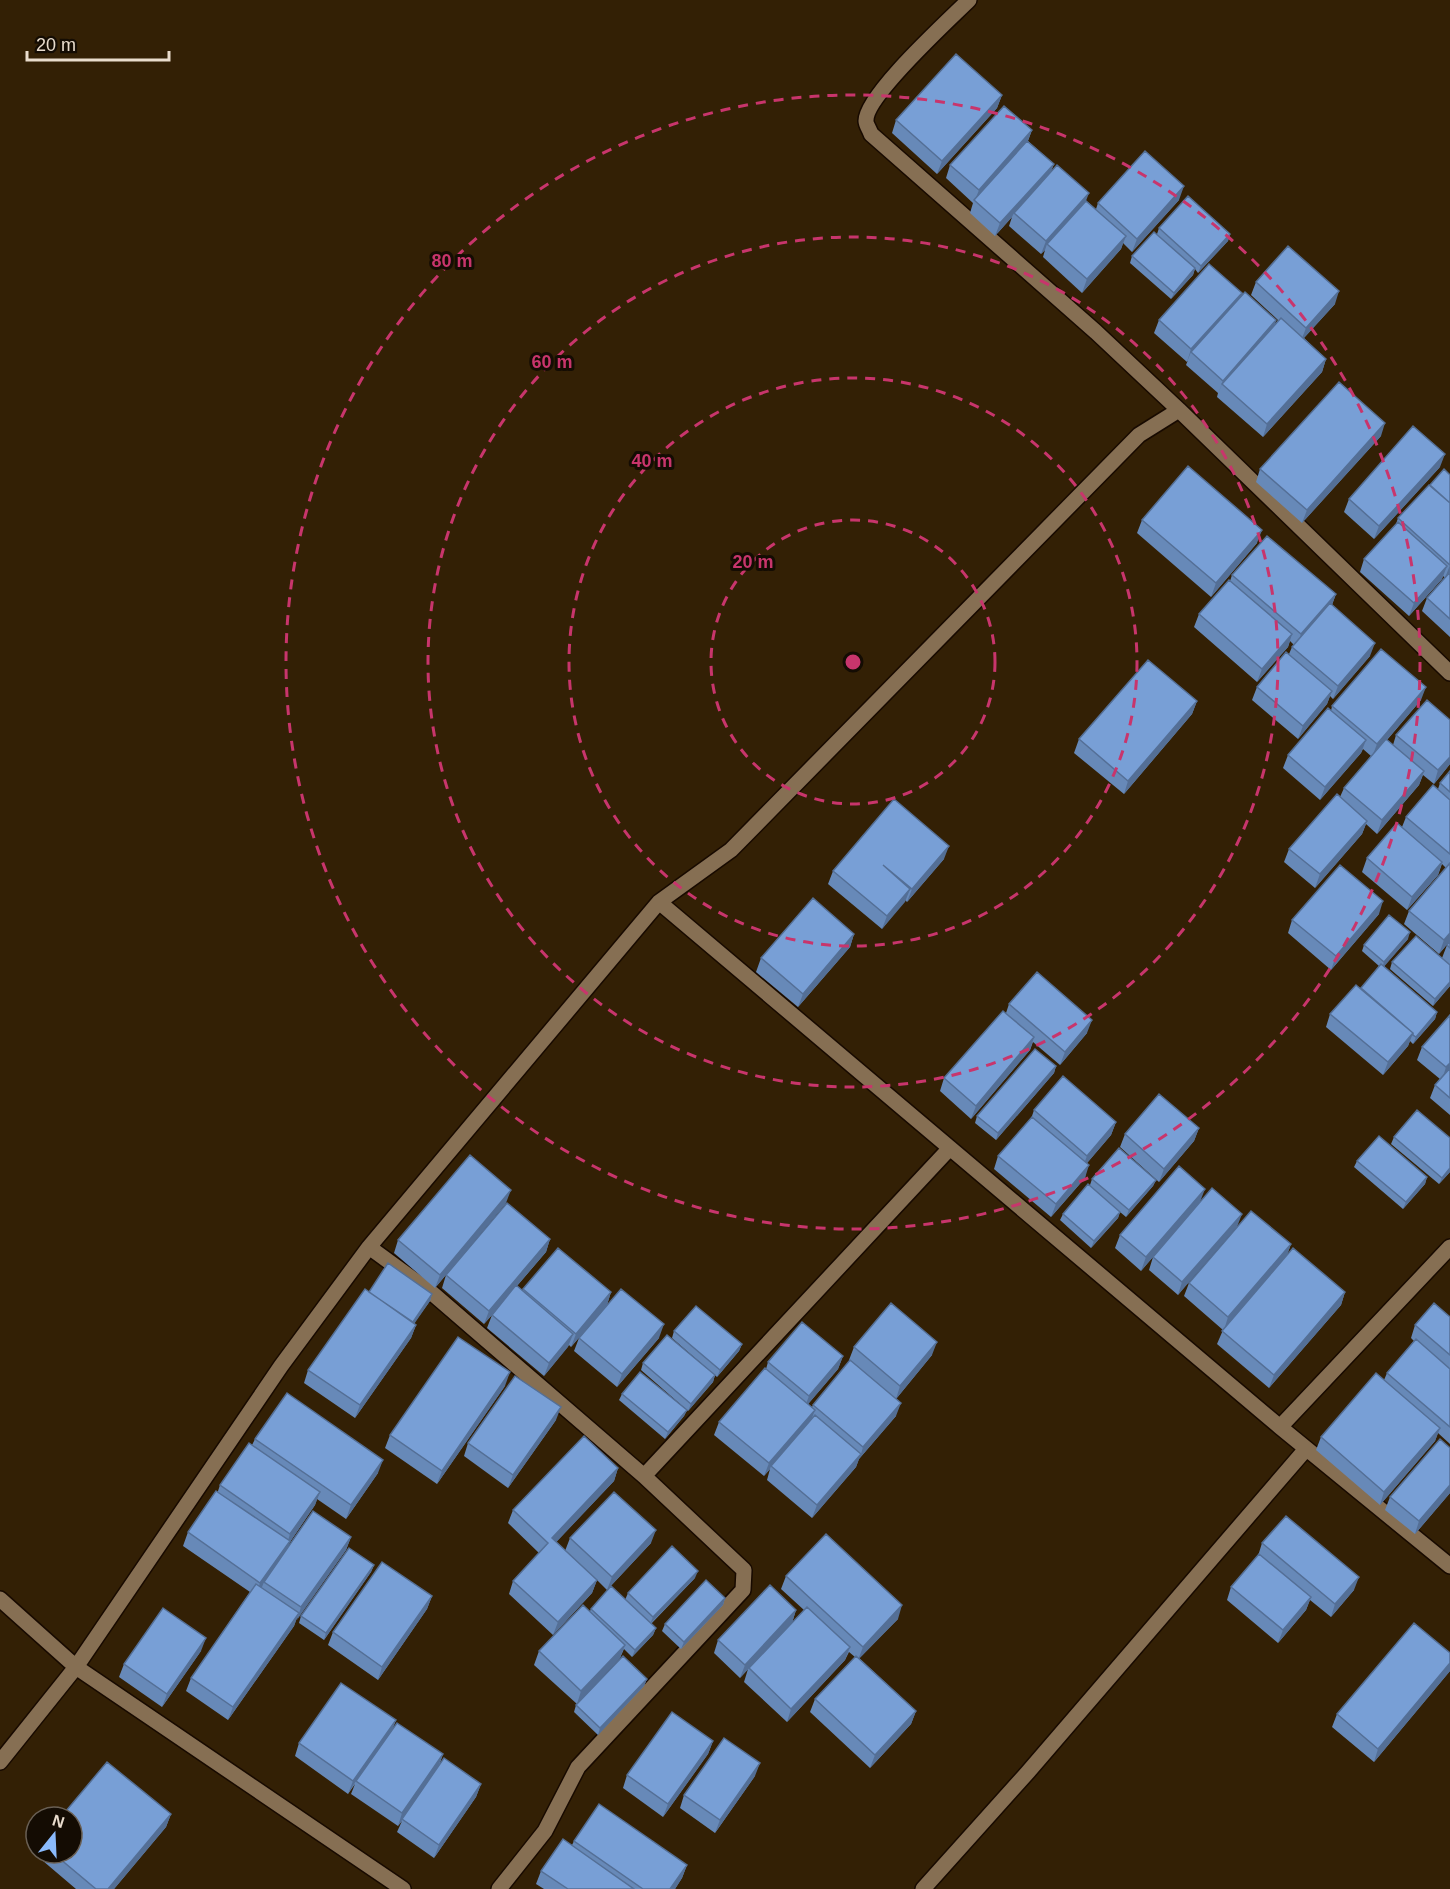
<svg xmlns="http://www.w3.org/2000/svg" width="1450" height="1889" font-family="Helvetica,sans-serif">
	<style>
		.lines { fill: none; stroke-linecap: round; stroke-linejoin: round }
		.minor-casing { stroke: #180a00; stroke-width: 18 }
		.minor { stroke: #866f53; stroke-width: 15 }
		.wall { fill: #6789b8 }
		.shaded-wall { fill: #546f96 }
		.building { fill: #789fd6; stroke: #546f96; stroke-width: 1.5 }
		.ring { fill: none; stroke: #c8356c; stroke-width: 3; stroke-dasharray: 10 8 }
		.centre { fill: #c8356c; stroke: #140c03; stroke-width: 3 }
		.ring-label { font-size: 18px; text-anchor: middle; font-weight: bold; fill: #c8356c; stroke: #140c03; stroke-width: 6; stroke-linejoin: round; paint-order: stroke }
	</style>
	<rect width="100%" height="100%" fill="#332005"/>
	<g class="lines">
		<g class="minor-casing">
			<path id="minor" d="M969,0c-20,20 -104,96 -103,121 0,4 4,9 5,13l225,198 83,78
				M659,902l621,525 170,139
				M369,1247l63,46 212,183 100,94 -1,20 -165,177 -33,64 -46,58
				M1280,1427l170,-180
				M644,1476l306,-328
				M0,1599l76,68 327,222
				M0,1762l76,-95 205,-301 88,-119 290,-345 72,-52 408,-415 40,-25 271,263
				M923,1889l105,-117 278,-323"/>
		</g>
		<use href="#minor" class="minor"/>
	</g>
	<path class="wall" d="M1002,95l-5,13 -60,66 -45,-41 4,-13z
		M1032,130l-4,11 26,23 -3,7 45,38 2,-6 81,-3 -47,52 -9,-9 -2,6 -39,44 -39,-36 2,-7 -4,4 -32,-28 3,-9 -17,19 -25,-23 3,-10 -27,-25 4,-13z
		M1159,228l71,6 -2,7 -30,32 -3,-4 -2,6 -22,24 -41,-36 2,-7 25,-22z
		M1256,282l79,22 -31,34 22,21 -4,13 -59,65 -46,-40 1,-4 -32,-28 2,-5 -1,2 -33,-29 5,-13 83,-27 -2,5 36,22 -1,4 3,-4 -27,-25z
		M1381,436l-79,87 -46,-41 4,-13z
		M1440,467l-66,72 -30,-27 5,-13z
		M1450,475v162l-28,-26 5,-13 18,-20 -2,-2 -1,3 -33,37 -49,-44 4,-13 32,-35 2,-6 32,-33z
		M1142,520l115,23 -46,54 -74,-64z
		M1232,575l104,19 -4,11 38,51 -37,43 -3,-3 -3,8 -29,35 -46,-39 5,-13 32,-33 3,-7 2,-2 -4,-4 -2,6 -31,35 -63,-55 5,-13 31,-33z
		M1421,700l-34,40 6,5 3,-10 54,-15v44l-16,20 -11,-9 -4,10 -42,49 -11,-10 -4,10 -47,54 -31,-26 5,-13 51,-52 4,-9 27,-32 -8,-7 -2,4 -41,47 -37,-32 5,-13 43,-44 1,-5z
		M1197,701l-5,13 -68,80 -50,-41 5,-14z
		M1450,771v170l-11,13 -35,-30 5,-13 37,-43 -4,-4 -4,11 -31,35 -45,-38 5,-14 35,-31 4,-10 32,-28 2,-6z
		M944,859l-37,43 -2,-2 -23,29 -54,-45 5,-13z
		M1379,914l-48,56 -43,-37 4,-13z
		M854,934l-4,13 -52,60 -42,-35 5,-14z
		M1408,939l-24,27 53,46 -2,7 -22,25 -3,-3 -2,5 -25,29 -57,-48 4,-13 31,-26 18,-22 -17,-15 2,-6z
		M1450,941v45l-17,20 -43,-37 2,-7 50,-4 5,-13z
		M1009,1004l78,29 -27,32 -27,-23 -3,8 -59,69 -31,-28 4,-13 62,-65z
		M1450,1015v100l-20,-17 5,-13 5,-6 -23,-19 5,-13z
		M1056,1066l-2,7 -58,67 -21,-17 2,-7z
		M1034,1110l82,12 -5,13 -24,28 -2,15 -34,39 -57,-48 4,-13 33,-37z
		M1199,1128l-5,13 -35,41 -39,-35 5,-13z
		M1394,1137l56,1v34l-11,12 -48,-40z
		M1357,1161l70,16 -2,7 -22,25 -49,-42z
		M1092,1179l64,1 -3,6 -27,31 -6,-5 -2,6 -27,30 -31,-28 3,-6 27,-29z
		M1200,1202l42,12 -64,81 -29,-25 4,-13 45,-53 -57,67 -26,-23 5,-13z
		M506,1203l-71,85 -41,-35 4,-13z
		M550,1239l-4,13 -29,34 6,5v-2l88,3 -4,13 -36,42 -2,-2 -25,31 -57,-48 5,-13 -8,9 -42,-36 4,-13z
		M1291,1244l-4,11 58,37 -4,13 -72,83 -52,-44 6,-14 -39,-34 5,-13z
		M369,1292l63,2 -2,7 -16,22 2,2 -5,13 -56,80 -51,-35 4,-13z
		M1450,1317v127l-12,-11 -3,8 -55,64 -64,-55 5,-13 63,-57 3,-7 27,-32 -3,-3 4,-13z
		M674,1331l68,13 -3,7 -22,26 -45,-39z
		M579,1338h80l-42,49 -43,-36z
		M854,1347l78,8 -36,44v17l-37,43 -3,8 -44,51 -45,-38 3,-11 -6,7 -50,-41 5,-13 47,-53 2,-7 75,-6 -5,13 -30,35 4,3 1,-2 37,-44 -1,-1z
		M643,1363l72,12 -2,7 -25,29 -1,-1 -3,6 -19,23 -46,-39 3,-6 65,16 -46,-40z
		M505,1386l-68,98 -52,-36 5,-13z
		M556,1420l-48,68 -44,-32 4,-13z
		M255,1439l123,34 -32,46 -29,-20 -2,6 -25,37 -3,8 64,-13 -5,13 -50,70 -2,6 -66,94 -42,-29 5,-13 59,-86 -67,-46 5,-14 30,-41 2,-6 32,-40z
		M1450,1448v45l-35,41 -30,-24 5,-13z
		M618,1468l-4,13 -58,61 9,9 5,-13 81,5 -44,47 -10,-10 -5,13 -39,42 -44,-41 4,-13 26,-28 -31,-30 5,-13z
		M1262,1543l92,47 -23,27 -21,-17 -4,10 -28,33 -51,-43 4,-13 27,-31z
		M374,1565l-3,7 -47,68 -25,-17 2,-7z
		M786,1576l112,43 -39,39 57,53 -5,13 -41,44 -60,-56 5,-13 40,-42 -6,-5 -4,8 -58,62 -43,-40 4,-13 -8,9 -26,-25 4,-13 78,-30 -4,13 12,-13 -23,-21z
		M695,1578l-44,46 5,4 -3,7 -21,22 -8,-8 -4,9 -43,46 -43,-39 5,-14 51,-40 1,-2 34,-9 3,-7z
		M432,1596l-5,13 -49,71 -50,-35 5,-13z
		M725,1598l-2,7 -42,44 -19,-18 3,-7z
		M201,1651l-39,56 -43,-30 5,-13z
		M1450,1653v18l-76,91 -42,-35 5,-13z
		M647,1679l-3,7 -46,49 -24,-23 2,-7z
		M396,1720l-4,10 51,24 -4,12 42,18 -5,13 -42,61 -37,-26 5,-11 -4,5 -47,-32 4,-10 -7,10 -53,-38 4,-13z
		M713,1741l-5,13 -45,63 -40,-29 4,-13z
		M755,1776l-40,57 -35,-25 4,-13z
		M171,1814l-5,13 -52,62h-38l-40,-34v-2h36z
		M574,1841l113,24 -5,13 -7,11h-131l-8,-5 5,-13 31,-26z"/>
	<path class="shaded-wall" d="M1002,95l-5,13 -60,66 5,-13z
		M1032,130l-5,13 -52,57 4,-10z
		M1054,164l-5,13 -35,36 -2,4 -17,19 5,-13z
		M1184,186l-5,14 -47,52 5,-13z
		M1089,193l-5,13 -37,38 -2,6 -4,4 5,-13z
		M1230,234l-2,7 -30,32 3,-7z
		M1126,236l-5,13 -39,44 5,-14z
		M1195,268l-2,7 -22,24 3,-6z
		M1339,291l-4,13 -34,37 5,-13z
		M1242,293l-5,13 -46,46 -4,10 4,-13z
		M1276,320l-4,13 -50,51 -4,10 5,-13z
		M1326,359l-4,13 -59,65 4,-13z
		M1385,423l-4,13 -79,87 5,-13z
		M1445,454l-5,13 -66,72 5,-13z
		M1262,530l-5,13 -46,54 5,-14z
		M1450,565v8l-5,5z
		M1447,566l-5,13 -33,37 5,-13z
		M1336,594l-5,13 -34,40 4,-13z
		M1292,634l-4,13 -31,35 5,-13z
		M1375,643l-5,13 -37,43 5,-13z
		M1426,687l-5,13 -49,57 5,-13z
		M1332,691l-5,13 -29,35 5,-13z
		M1197,701l-5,13 -68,80 4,-13z
		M1366,740l-5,13 -41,47 5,-13z
		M1450,757v7l-16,20 4,-14z
		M1424,771l-5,14 -42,49 5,-14z
		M1367,821l-5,13 -47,54 5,-14z
		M949,846l-5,13 -37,43 5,-13z
		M1442,862l-4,13 -31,35 5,-13z
		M910,889l-5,13 -23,27 5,-13z
		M1383,901l-4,13 -48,56 5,-14z
		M1410,932l-2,7 -26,30 2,-7z
		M1450,933v8l-11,13 5,-14z
		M854,934l-4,13 -52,60 5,-13z
		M1450,982v4l-17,20 2,-7z
		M1437,1012l-2,7 -22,25 3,-7z
		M1092,1020l-5,13 -27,32 5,-13z
		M1413,1033l-5,13 -25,29 5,-13z
		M1034,1037l-4,13 -59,69 5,-13z
		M1450,1063v8l-8,9 4,-13z
		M1056,1066l-2,7 -58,67 2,-7z
		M1116,1122l-5,13 -29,34 5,-13z
		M1199,1128l-5,13 -35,41 5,-13z
		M1089,1165l-4,13 -34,39 5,-13z
		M1450,1168v4l-11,12 3,-6z
		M1427,1177l-2,7 -22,25 3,-7z
		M1156,1180l-3,6 -27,31 3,-7z
		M1205,1189l-5,13 -59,69 5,-14z
		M511,1190l-5,13 -71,85 5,-13z
		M1120,1212l-2,6 -27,30 3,-7z
		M1242,1214l-5,13 -59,68 4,-13z
		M550,1239l-4,13 -62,72 5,-13z
		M1291,1244l-5,14 -62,72 4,-13z
		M611,1292l-4,13 -36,42 5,-13z
		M1345,1292l-4,13 -72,83 5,-13z
		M432,1294l-2,7 -20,29 2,-7z
		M664,1324l-5,14 -42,49 5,-13z
		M416,1325l-5,13 -56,80 5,-13z
		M573,1334l-5,13 -24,29 5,-13z
		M937,1342l-5,13 -36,44 4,-13z
		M742,1344l-3,7 -22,26 3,-7z
		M843,1356l-5,13 -34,40 5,-13z
		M510,1372l-5,14 -68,98 5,-13z
		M715,1375l-2,7 -25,29 3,-7z
		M901,1403l-5,13 -37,43 -3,8 -44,51 5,-13 44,-51 2,-7z
		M561,1407l-5,13 -48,68 5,-13z
		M687,1410l-3,6 -19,23 3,-7z
		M815,1410l-5,13 -39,43 -1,3 -6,7 5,-13z
		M1440,1428l-5,13 -55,64 4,-13z
		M383,1460l-5,13 -32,46 5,-14z
		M618,1468l-4,13 -67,71 5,-14z
		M1450,1485v8l-35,41 4,-13z
		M320,1492l-5,13 -25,37 -5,12 -21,28 -2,5 -6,9 4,-13 26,-36 4,-13z
		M656,1530l-5,13 -44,47 5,-13z
		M351,1537l-5,13 -49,70 4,-13z
		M374,1565l-3,7 -47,68 2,-7z
		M698,1571l-3,7 -45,46 3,-7z
		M1359,1577l-5,13 -23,27 4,-13z
		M597,1580l-5,13 -39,42 5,-13z
		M432,1596l-5,13 -49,71 4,-13z
		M1311,1597l-5,13 -28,33 5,-13z
		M725,1598l-2,7 -42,44 3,-7z
		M902,1605l-4,14 -40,41 5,-13z
		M796,1610l-4,13 -52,55 5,-13z
		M299,1613l-5,13 -66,94 5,-13z
		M656,1628l-3,7 -21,22 3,-7z
		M206,1638l-5,13 -39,56 5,-13z
		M625,1645l-5,13 -43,46 4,-13z
		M850,1647l-5,13 -58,62 4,-13z
		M1450,1663v8l-76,91 4,-13z
		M647,1679l-3,7 -46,49 2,-7z
		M916,1711l-5,13 -41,44 5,-13z
		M396,1720l-5,13 -35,48 -8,13 5,-13z
		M713,1741l-5,13 -45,63 5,-13z
		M443,1754l-5,13 -40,59 4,-13z
		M760,1763l-5,13 -40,57 5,-13z
		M481,1784l-5,13 -42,61 5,-13z
		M171,1814l-5,13 -52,62h-6z
		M687,1865l-5,13 -7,11h-5z"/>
	<path class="building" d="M956,54l46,41 -60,66 -46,-41z
		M1004,106l28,24 -53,60 -29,-25z
		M1027,141l27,23 -54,59 -26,-23z
		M1145,151l39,35 -47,53 -39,-36z
		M1057,165l32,28 -43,48 -32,-28z
		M1188,196l42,38 -29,32 -42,-38z
		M1086,201l40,35 -39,43 -40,-35z
		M1154,232l41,36 -21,25 -42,-37z
		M1288,246l51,45 -33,37 -50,-46z
		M1209,264l33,29 -51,56 -32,-29z
		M1245,292l31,28 -53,61 -32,-29z
		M1281,318l45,41 -59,65 -45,-40z
		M1339,382l46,41 -78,87 -47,-41z
		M1413,426l32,28 -66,72 -30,-27z
		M1188,466l74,64 -46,53 -74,-63z
		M1444,469l6,6v28l-20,-18z
		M1429,485l21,18v62l-52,-47z
		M1398,522l49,44 -33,37 -50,-44z
		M1267,536l69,58 -35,40 -69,-59z
		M1450,572v47l-23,-21z
		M1229,580l63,54 -30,35 -63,-55z
		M1330,603l45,40 -37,43 -46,-39z
		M1381,649l45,38 -49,57 -45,-38z
		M1286,652l46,39 -29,35 -46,-39z
		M1148,660l49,41 -69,80 -49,-42z
		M1427,700l23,20v37l-12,13 -42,-35z
		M1328,708l38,32 -41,47 -37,-32z
		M1386,739l38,32 -42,49 -38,-32z
		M1450,771v21l-10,-9z
		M1433,785l17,15v54l-44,-37z
		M1337,794l30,27 -47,53 -31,-25z
		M894,799l55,47 -37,43 -29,-24 27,24 -23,27 -54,-45z
		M1397,823l45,39 -30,35 -45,-39z
		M1450,863v70l-6,7 -35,-29z
		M1340,865l43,36 -47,55 -44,-36z
		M813,898l41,36 -51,60 -42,-36z
		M1389,915l21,17 -26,30 -20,-17z
		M1416,936l34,29v17l-15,17 -43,-37z
		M1450,941v7l-3,-3z
		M1381,964l56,48 -21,25 -3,-2v-2l-52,-45z
		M1037,972l55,48 -27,32 -56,-48z
		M1356,985l57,48 -25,29 -58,-48z
		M1003,1011l31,26 -58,69 -32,-28z
		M1450,1015v48l-4,4 -24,-20z
		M1035,1049l21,17 -58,67 -21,-17z
		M1450,1068v30l-15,-13z
		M1063,1076l53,46 -29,34 -53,-46z
		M1159,1094l40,34 -35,41 -39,-35z
		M1417,1110l33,28v30l-8,10 -48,-41z
		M1032,1117l57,48 -33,39 -58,-48z
		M1379,1136l48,41 -21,25 -49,-41z
		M1119,1148l37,32 -27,30 -37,-31z
		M470,1155l41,35 -71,85 -42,-35z
		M1179,1166l26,23 -59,68 -26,-22z
		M1088,1184l32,28 -26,29 -31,-27z
		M1212,1188l30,26 -60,68 -29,-25z
		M507,1203l43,36 -61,72 -43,-36z
		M1251,1211l40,33 -63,73 -39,-34z
		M558,1248l53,44 -35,42 -53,-45z
		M1293,1248l52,44 -71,83 -52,-44z
		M388,1263l44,31 -19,28 -44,-30z
		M516,1285l57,49 -24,29 -57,-48z
		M365,1289l51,36 -56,80 -52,-35z
		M621,1289l43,35 -42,50 -43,-36z
		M891,1303l46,39 -37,44 -46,-39z
		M1434,1303l16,14v38l-35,-30z
		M696,1306l46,38 -22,26 -46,-39z
		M802,1322l41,34 -34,40 -41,-34z
		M667,1335l48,40 -24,29 -48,-41z
		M458,1337l52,35 -68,99 -52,-36z
		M1416,1339l34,30v58l-63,-54z
		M850,1360l51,43 -38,44 -50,-42z
		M765,1368l50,42 -46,53 -50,-41z
		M640,1372l47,38 -19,22 -46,-38z
		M1376,1373l64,55 -56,64 -63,-55z
		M515,1376l46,31 -48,68 -45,-32z
		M287,1393l96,67 -32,45 -96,-66z
		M815,1415l46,39 -44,51 -46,-39z
		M584,1436l34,32 -66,70 45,42 -39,42 -45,-41 35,-38 -35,-33z
		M1440,1439l10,9v37l-31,36 -29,-24z
		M249,1443l71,49 -30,42 -70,-49z
		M216,1491l74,50 -30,42 -72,-51z
		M614,1492l42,38 -44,47 -42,-39z
		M313,1511l38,26 -50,70 -37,-25z
		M1286,1516l73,61 -24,27 -73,-61z
		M826,1534l76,71 -39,42 -77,-71z
		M672,1546l26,25 -45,46 -25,-24z
		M349,1548l25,17 -48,68 -25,-17z
		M1259,1554l52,43 -28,33 -52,-43z
		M382,1562l50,34 -50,71 -49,-35z
		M706,1580l19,18 -41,44 -19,-18z
		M256,1584l43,29 -66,94 -42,-29z
		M770,1585l26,25 -51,55 -27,-25z
		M611,1586l45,42 -21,22 -44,-41z
		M583,1605l42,40 -44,46 -42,-40z
		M807,1607l43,40 -59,62 -42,-41z
		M163,1608l43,30 -39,56 -43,-30z
		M1414,1623l36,30v10l-72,86 -41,-35z
		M623,1656l24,23 -47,49 -24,-23z
		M856,1656l60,55 -41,44 -60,-56z
		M341,1683l55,37 -43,61 -54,-38z
		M672,1712l41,29 -45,63 -41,-29z
		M397,1723l46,31 -41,59 -46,-32z
		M724,1738l36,25 -40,57 -36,-25z
		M444,1758l37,26 -42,61 -37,-26z
		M107,1762l64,52 -63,75h-12l-43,-36h19v-36h-11z
		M599,1804l88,61 -17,24h-27l-69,-48z
		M563,1839l71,50h-66l-27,-18z"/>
	<g class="ring">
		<circle cx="853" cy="662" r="142"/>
		<circle cx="853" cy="662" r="284"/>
		<circle cx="853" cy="662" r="425"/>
		<circle cx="853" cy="662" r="567"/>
	</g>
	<circle cx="853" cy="662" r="9" class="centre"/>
	<g class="ring-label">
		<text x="452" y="267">80 m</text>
		<text x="552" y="368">60 m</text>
		<text x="652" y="467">40 m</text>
		<text x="753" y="568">20 m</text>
	</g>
	<g transform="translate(54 1835) rotate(18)"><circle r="28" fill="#140c03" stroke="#695f54" stroke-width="1.5"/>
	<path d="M0-4.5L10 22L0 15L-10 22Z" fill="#8abafc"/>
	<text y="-9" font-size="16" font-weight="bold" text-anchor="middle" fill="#e9dccd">N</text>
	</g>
	<path d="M27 51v9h142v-9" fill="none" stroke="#e9dccd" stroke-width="3"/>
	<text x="36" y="51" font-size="18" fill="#e9dccd" stroke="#140c03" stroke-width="4.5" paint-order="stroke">20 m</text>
</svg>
